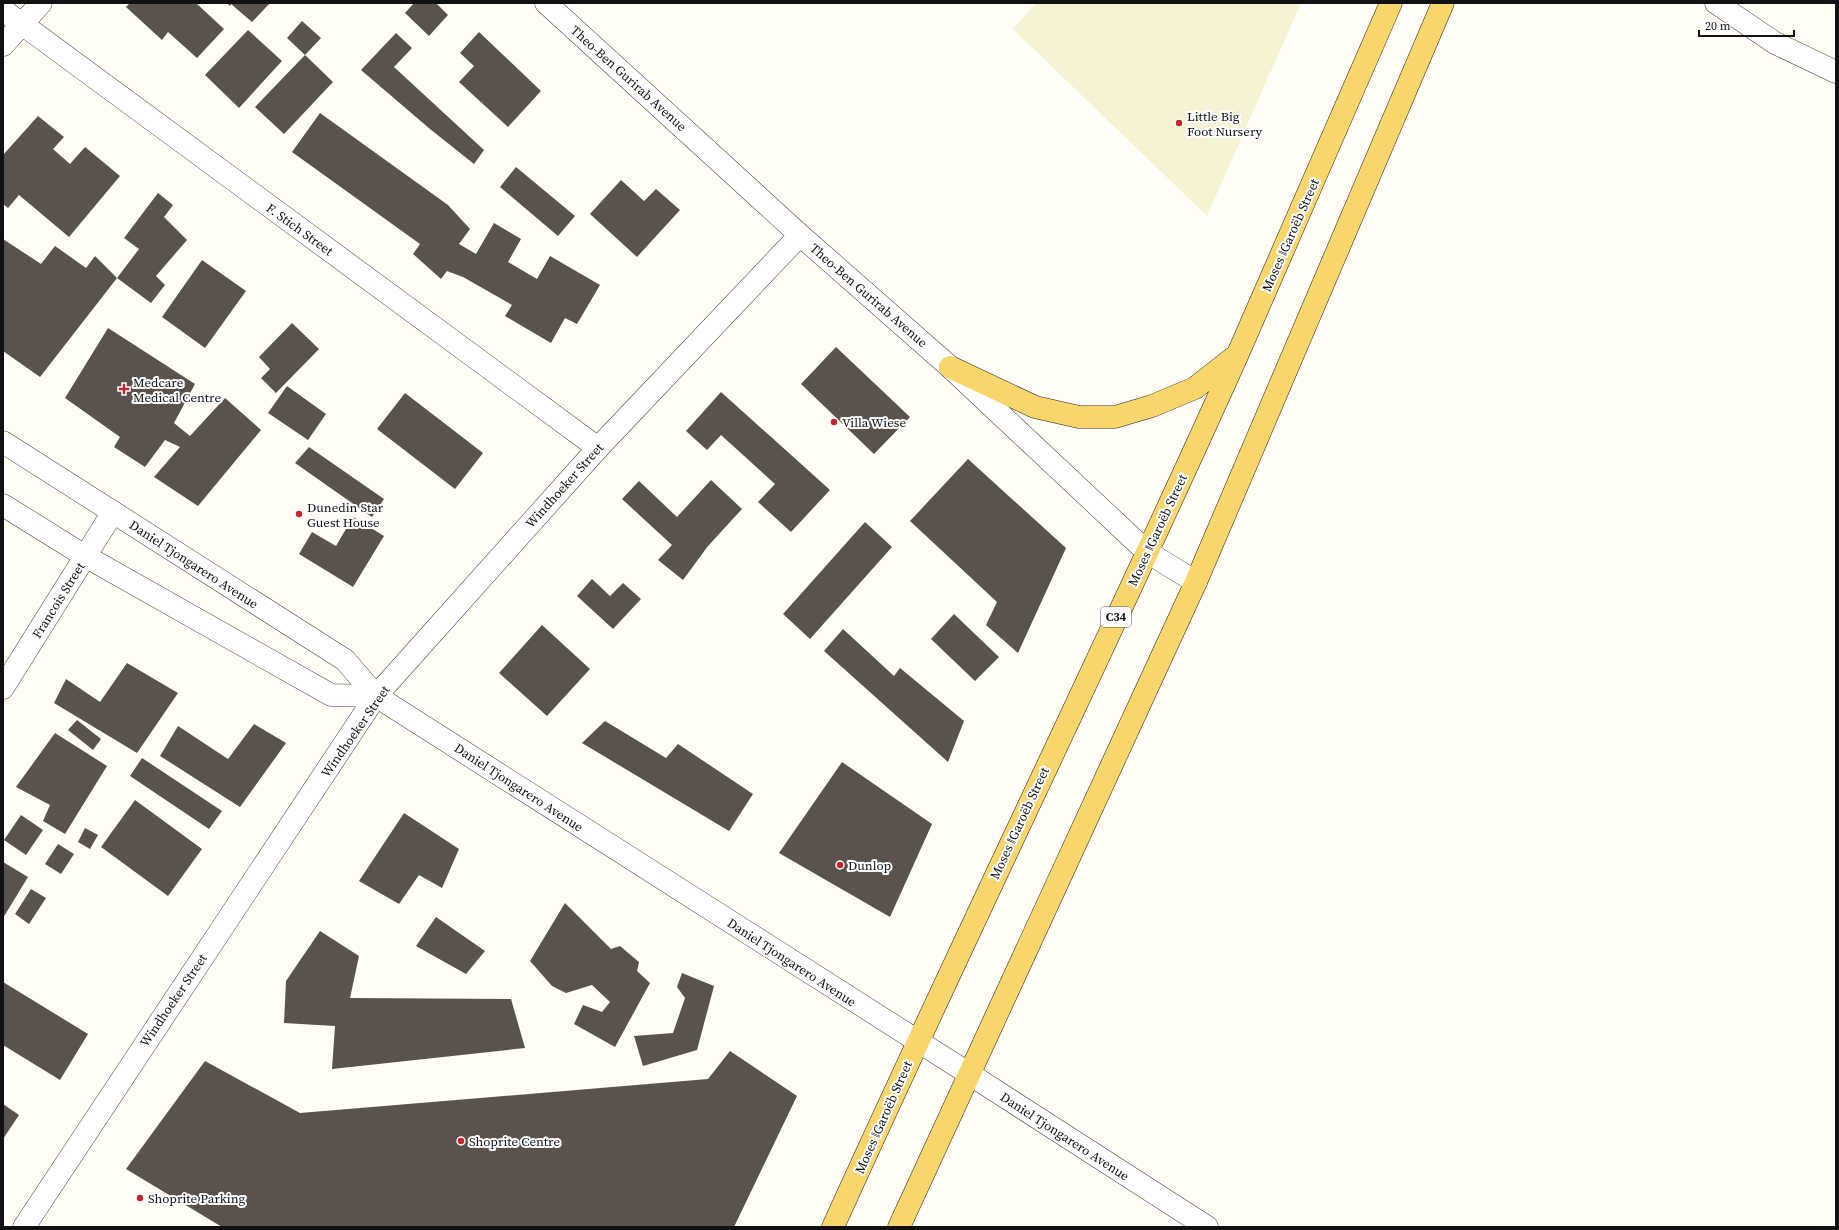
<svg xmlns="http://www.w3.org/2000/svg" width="1839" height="1230" font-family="'Source Serif 4',serif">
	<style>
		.farmland { fill: #f6f3d4 }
		.building { fill: #5a524d }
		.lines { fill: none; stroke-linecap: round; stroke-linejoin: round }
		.minor-casing { stroke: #444; stroke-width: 23 }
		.tertiary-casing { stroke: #444; stroke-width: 23 }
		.primary-casing { stroke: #222; stroke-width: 23 }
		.minor { stroke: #fff; stroke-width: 22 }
		.tertiary { stroke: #fff; stroke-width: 22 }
		.primary { stroke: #f9d66b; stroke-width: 22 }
		.poi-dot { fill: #c4262e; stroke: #fff; stroke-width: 1.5 }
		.labels { text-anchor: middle; stroke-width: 4; stroke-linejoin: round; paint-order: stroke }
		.shield { fill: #fff; stroke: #585858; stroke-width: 1 }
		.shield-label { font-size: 12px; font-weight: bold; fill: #111 }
		.street-label { font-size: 13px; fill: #111; stroke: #fff }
		.poi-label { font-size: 13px; fill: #111; stroke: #fff; text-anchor: start }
	</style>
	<rect width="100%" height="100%" fill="#fffdf5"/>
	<path class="farmland" d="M1036,3h265l-94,213 -194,-187z"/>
	<path class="building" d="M130,3h66l28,26 -27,29 -29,-26 -6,8 -36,-33z
		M227,3h43l-18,19 -21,-18 -1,2z
		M414,3h22l12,12 -19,21 -24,-23z
		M302,21l19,17 -16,17 -18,-17z
		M248,30l34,31 -43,47 -34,-33z
		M479,32l62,59 -33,36 -49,-45 15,-16 -14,-13z
		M396,33l16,15 -18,19 90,83 -10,14 -44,-35 -69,-59z
		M305,55l28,27 -49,52 -29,-27z
		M320,113l128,92 22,24 -11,15 17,10 18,-31 27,16 -13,23 29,17 13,-23 50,29 -23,39 -12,-6 -14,25 -46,-27 7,-11 -49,-28 -16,-6 -6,8 -28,-25 7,-10 -128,-92z
		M38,116l26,21 -11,12 17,15 15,-17 35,29 -51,61 -50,-42 -11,13 -5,-4v-49z
		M516,167l59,49 -17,20 -58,-49z
		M621,180l23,21 12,-12 24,21 -43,47 -47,-43z
		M158,193l15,12 -9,12 23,23 -31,36 9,9 -14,18 -34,-25 22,-29 -15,-11z
		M3,239l38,25 14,-18 31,22 9,-12 22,22 -77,99 -37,-26z
		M202,260l44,31 -41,57 -43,-31z
		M292,323l27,26 -43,44 -15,-15 9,-9 -11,-12z
		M108,328l87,56 -21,39 16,13 35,-38 36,32 -63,76 -44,-29 26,-30 -15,-7 -20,27 -31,-20 6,-10 -55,-39z
		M836,347l74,70 -36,37 -73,-70z
		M287,386l39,28 -18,26 -40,-27z
		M721,392l109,98 -39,42 -33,-30 17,-18 -54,-49 -14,15 -21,-19z
		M405,393l78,60 -28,36 -78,-60z
		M309,447l75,52 -12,18 -77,-54z
		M968,459l98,89 -48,105 -32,-28 11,-23 -87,-81z
		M711,480l31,29 -34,37 -25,34 -25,-20 14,-15 -50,-46 17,-18 38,36z
		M353,517l31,19 -31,51 -54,-33 13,-22 24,14z
		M865,522l27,25 -82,92 -27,-25z
		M592,579l18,17 13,-13 18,16 -28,30 -36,-33z
		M954,614l45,43 -24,24 -44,-42z
		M542,625l48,44 -43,47 -48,-43z
		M843,629l51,47 6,-8 64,53 -16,41 -124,-111z
		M127,663l51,30 -41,60 -83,-50 12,-24 34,23z
		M77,720l24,19 -8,11 -25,-20z
		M605,721l61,37 12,-14 75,50 -24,37 -147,-88z
		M254,724l32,19 -46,64 -80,-51 18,-30 50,33z
		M55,733l52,33 -42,68 -22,-13 7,-16 -34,-18z
		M142,758l80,53 -13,18 -79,-53z
		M842,762l90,62 -42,93 -111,-64z
		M135,800l67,49 -34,47 -67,-49z
		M404,813l55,36 -17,39 -23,-13 -20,29 -40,-23z
		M21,815l22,15 -17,25 -22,-15z
		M85,828l13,7 -8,14 -12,-7z
		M58,844l16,10 -13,20 -16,-10z
		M3,862l25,15 -25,41z
		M31,889l15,9 -17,26 -14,-10z
		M565,903l46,46 9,-3 19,16 -2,9 13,12 -35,64 -41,-23 9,-19 19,7 8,-10 -18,-17 -26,8 -14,-7 -22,-25z
		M436,917l49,34 -19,23 -50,-28z
		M320,931l39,25 -9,42 161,1 14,49 -193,21 3,-43 -51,-3 2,-42z
		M682,973l32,13 -17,64 -54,16 -9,-30 39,-3 12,-35 -8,-11z
		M3,982l85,52 -28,46 -57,-35z
		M730,1051l67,45 -63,131h-512l-96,-58 79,-108 95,52 408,-34z
		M3,1104l16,11 -16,24z"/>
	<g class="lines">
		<g class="minor-casing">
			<path id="minor" d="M546,3l254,232 150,132 197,185 49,30
				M3,10l595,438
				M3,45l38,-42
				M3,688l110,-176
				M971,1075l236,152
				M24,1227l352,-531 222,-248 202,-213"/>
		</g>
		<g class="tertiary-casing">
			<path id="tertiary" d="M1716,3l59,40 61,29
				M3,442l342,218 31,36 595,379
				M3,505l82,51 246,139 45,1"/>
		</g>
		<g class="primary-casing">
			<path id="primary" d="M950,367l85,40 44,10h36l37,-11 43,-18 38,-30
				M833,1227c132,-292 273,-579 404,-871 52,-117 102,-235 154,-353
				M899,1227l297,-645 247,-579"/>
		</g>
		<use href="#minor" class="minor"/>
		<use href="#tertiary" class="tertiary"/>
		<use href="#primary" class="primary"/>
	</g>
	<g class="poi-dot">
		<circle cx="1179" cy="123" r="4"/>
		<path d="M122 383h4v4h4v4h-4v4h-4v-4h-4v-4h4z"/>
		<circle cx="834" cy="422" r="4"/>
		<circle cx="299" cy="514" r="4"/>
		<circle cx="840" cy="865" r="4"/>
		<circle cx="461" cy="1141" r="4"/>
		<circle cx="140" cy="1198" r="4"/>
	</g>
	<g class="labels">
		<rect class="shield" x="1101" y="607" width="30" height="20" rx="3"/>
		<g class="shield-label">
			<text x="1116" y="621">C34</text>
		</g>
		<g class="street-label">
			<text transform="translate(629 78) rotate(42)" y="5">Theo-Ben Gurirab Avenue</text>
			<text transform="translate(300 229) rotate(36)" y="5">F. Stich Street</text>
			<text transform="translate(1290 235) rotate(-66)" y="5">Moses ǁGaroëb Street</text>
			<text transform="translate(869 295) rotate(41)" y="5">Theo-Ben Gurirab Avenue</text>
			<text transform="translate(564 485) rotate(-48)" y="5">Windhoeker Street</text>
			<text transform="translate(1157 530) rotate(-65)" y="5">Moses ǁGaroëb Street</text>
			<text transform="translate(194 564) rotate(33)" y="5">Daniel Tjongarero Avenue</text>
			<text transform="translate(58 600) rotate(-58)" y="5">Francois Street</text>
			<text transform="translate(355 731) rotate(-55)" y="5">Windhoeker Street</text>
			<text transform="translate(519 787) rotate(33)" y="5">Daniel Tjongarero Avenue</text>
			<text transform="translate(1019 823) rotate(-65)" y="5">Moses ǁGaroëb Street</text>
			<text transform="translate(792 962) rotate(33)" y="5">Daniel Tjongarero Avenue</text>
			<text transform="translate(173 1000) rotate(-56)" y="5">Windhoeker Street</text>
			<text transform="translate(883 1117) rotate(-66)" y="5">Moses ǁGaroëb Street</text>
			<text transform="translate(1065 1136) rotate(33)" y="5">Daniel Tjongarero Avenue</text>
		</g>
		<g class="poi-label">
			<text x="1187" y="121">Little Big<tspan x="1187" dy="15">Foot Nursery</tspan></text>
			<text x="133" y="387">Medcare<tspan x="133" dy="15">Medical Centre</tspan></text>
			<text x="842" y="427">Villa Wiese</text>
			<text x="307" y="512">Dunedin Star<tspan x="307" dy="15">Guest House</tspan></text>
			<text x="848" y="870">Dunlop</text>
			<text x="469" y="1146">Shoprite Centre</text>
			<text x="148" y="1203">Shoprite Parking</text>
		</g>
	</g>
	<rect width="1839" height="1230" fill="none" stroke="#111111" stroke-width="8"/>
	<path d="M1699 30v6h95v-6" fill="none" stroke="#111111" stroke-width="2"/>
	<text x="1705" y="30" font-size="12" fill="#111111" stroke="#ffffff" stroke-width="3" paint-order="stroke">20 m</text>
</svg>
